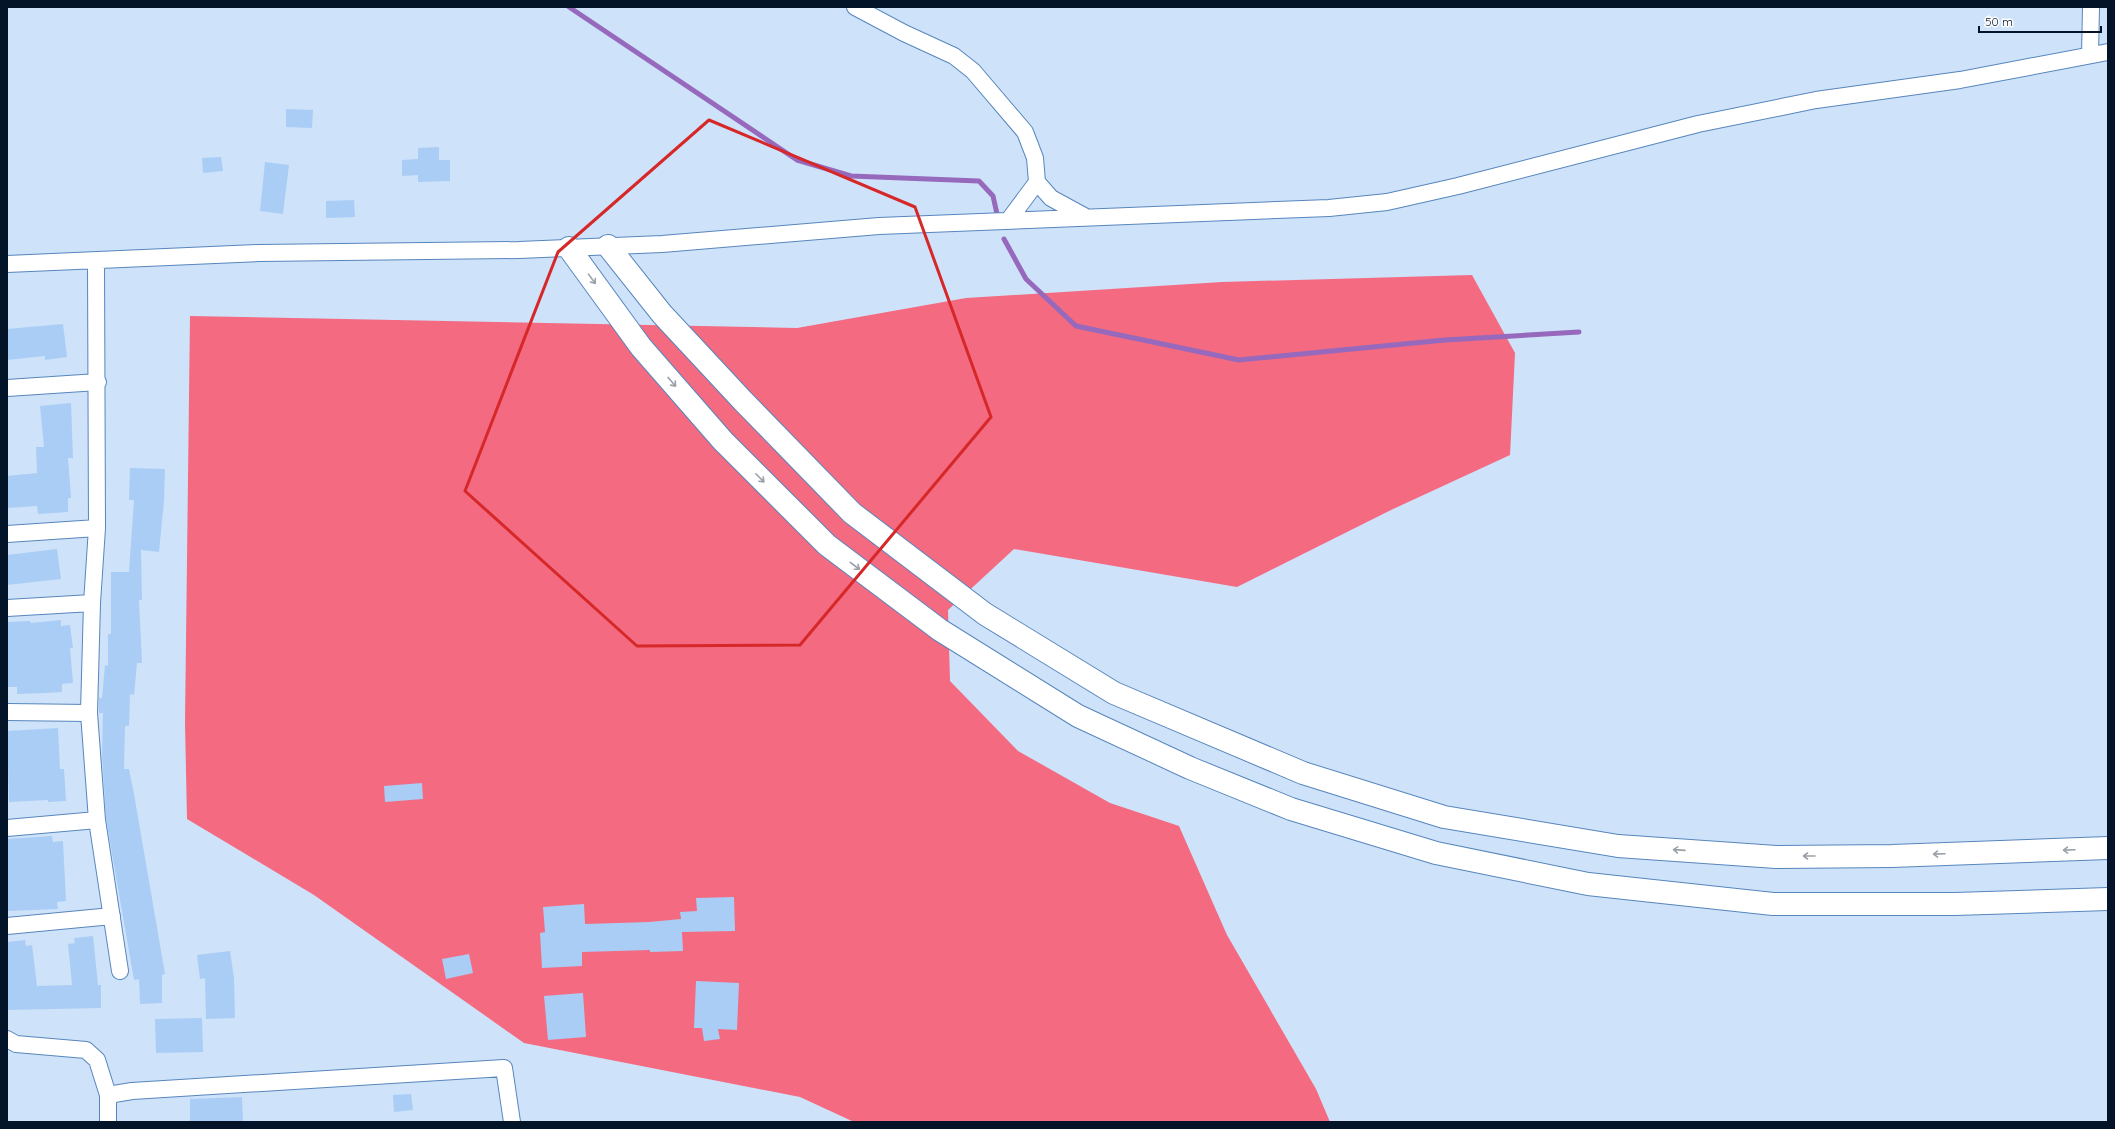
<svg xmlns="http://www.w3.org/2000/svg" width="2115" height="1129" font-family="Quicksand,sans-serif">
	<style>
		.forest { fill: #f36a81 }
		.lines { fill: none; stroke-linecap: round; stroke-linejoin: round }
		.stream { stroke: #9669bd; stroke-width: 5 }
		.building { fill: #aacdf5 }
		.minor-casing { stroke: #5786bc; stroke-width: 18 }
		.highway-casing { stroke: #5786bc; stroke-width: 24 }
		.minor { stroke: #fff; stroke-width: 16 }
		.highway { stroke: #fff; stroke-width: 22 }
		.oneway { stroke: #9aa1a9 }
		.marked { fill: none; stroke: #d62828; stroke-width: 3; stroke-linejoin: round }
	</style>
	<rect width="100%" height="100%" fill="#cee2fa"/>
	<path class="forest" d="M1472,275l43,78 -5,102 -119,55 -154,77 -223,-38 -66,61 2,71 68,70 92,52 69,23 48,109 89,154 14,33h-476l-54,-25 -276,-54 -210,-148 -127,-76 -2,-96 5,-407 607,12 169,-30 256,-16z"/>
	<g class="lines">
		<path class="stream" d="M569,7l228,153 54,16 128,5 14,15 4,18
			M1004,239l22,40 50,47 163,34 206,-20 134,-8"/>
	</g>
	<path class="building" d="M286,109l27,1 -1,18 -26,-1z
		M439,147v13h11v21l-32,1v-7l-16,1v-16l16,-1v-11z
		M221,157l2,14 -20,2 -1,-15z
		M265,162l24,3 -6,49 -23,-3z
		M354,200l1,17 -29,1v-17z
		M63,324l4,33 -22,3v-4l-38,4v-31z
		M71,403l2,55h-5l3,40h-3v14l-30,2 -1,-8 -30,2v-32l30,-3 -1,-26h8l-4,-41z
		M130,468l35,1 -1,32 -5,51 -18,-2 1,50h-3l3,63h-5l-3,32 -4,-1 -1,32h-4l-1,43h5l5,25 31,180 -3,1v28l-22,1 -1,-25 -5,1 -28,-161 -4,-64 1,-42h-4v-15h3l3,-33 3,1v-32h3v-62h18l5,-72h-5z
		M57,549l4,30 -54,6v-30z
		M61,620v6l9,-1 3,23h-3l3,35 -11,1v8l-18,1 -27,1v-7h-10v-65l23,-1 1,2z
		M58,728l2,41h4l2,32 -18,1v-2l-39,2 -2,-71z
		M422,783l1,16 -38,3 -1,-16z
		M52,836l1,6 10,-1 3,60 -9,1 1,7 -50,2 -1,-72z
		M734,897l1,34 -53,1 1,19 -33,1v-2l-68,2v14l-40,2 -2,-35 5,-1 -2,-25 41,-3 1,20 64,-2 32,-3 -1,-7 17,-1 -1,-13z
		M93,936l5,49h3v23l-94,2v-68l18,-2 1,6 6,-1 5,41 35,-1 -4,-41 7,-1 -1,-5z
		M230,951l4,27 1,40 -29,1 -1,-41 -5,1 -3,-24z
		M469,954l4,19 -27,6 -4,-20z
		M696,981l43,2 -2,47 -19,-1 2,10 -16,2 -2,-13h-8z
		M583,993l3,44 -38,3 -4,-44z
		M202,1018l1,34 -47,1 -1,-34z
		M411,1094l2,16 -19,2 -1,-17z
		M242,1097l1,25h-53v-23z"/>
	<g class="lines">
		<g class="minor-casing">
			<path id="minor" d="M855,7l49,26 50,23 19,15 52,61 10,26 2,24 -29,39
				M2090,55l1,-48
				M1037,182l14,16 33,18
				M96,261l1,267 -5,75 -3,110 8,107 23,151
				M7,264l252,-11 260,-3 143,-6 217,-18 450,-18 58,-6 71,-16 240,-62 118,-24 144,-20 148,-28
				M7,388l91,-6
				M7,534l90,-6
				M7,608l85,-5
				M7,712l82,1
				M7,828l90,-8
				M7,926l105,-10
				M7,1039l9,5 70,6 11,10 11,35v27
				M108,1095l24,-4 372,-23 8,54"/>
		</g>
		<g class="highway-casing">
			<path id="highway" d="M608,246l54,68 81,87 109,112 133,101 129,79 189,80 141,44 174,29 158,11 116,-1 216,-8
				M569,248l72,99 82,94 104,104 113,85 138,86 112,52 101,41 145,44 152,31 185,20h182l153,-5"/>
		</g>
		<use href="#minor" class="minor"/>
		<use href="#highway" class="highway"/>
	</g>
	<defs><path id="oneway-shaft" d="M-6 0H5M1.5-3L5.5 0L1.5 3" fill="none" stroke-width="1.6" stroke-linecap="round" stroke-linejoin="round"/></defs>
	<g class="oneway">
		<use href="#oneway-shaft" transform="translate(592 279) rotate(54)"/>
		<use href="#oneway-shaft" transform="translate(672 382) rotate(49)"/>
		<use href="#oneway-shaft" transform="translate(760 478) rotate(45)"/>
		<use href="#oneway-shaft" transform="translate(855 566) rotate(37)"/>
		<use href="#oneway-shaft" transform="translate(1679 850) rotate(-176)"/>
		<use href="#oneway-shaft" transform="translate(2069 850) rotate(178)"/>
		<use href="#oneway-shaft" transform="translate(1939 854) rotate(178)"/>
		<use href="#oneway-shaft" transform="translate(1809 856) rotate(180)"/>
	</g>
	<path class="marked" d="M709,120l206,87 76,210 -191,228 -163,1 -172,-155 93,-239z"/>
	<rect width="2115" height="1129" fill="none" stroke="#031429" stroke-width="16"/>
	<path d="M1979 26v6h122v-6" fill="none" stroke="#031429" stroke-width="2"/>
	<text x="1985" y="26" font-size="12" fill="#031429" stroke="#ffffff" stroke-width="3" paint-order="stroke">50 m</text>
</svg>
